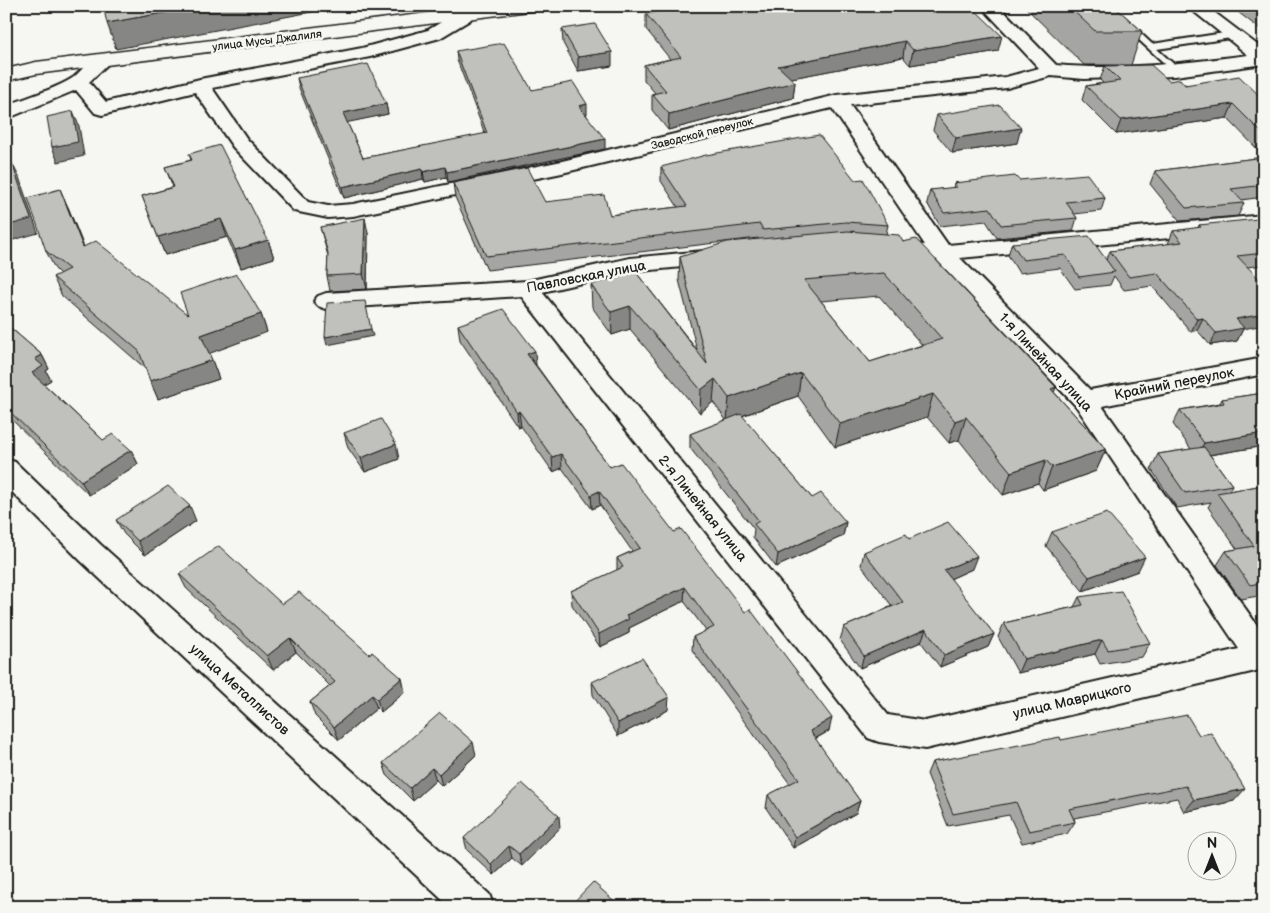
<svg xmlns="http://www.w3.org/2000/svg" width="1270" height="913" font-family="'Balsamiq Sans',sans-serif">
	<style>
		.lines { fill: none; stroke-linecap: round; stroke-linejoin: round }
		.lane-casing { stroke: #1c1c1c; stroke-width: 4 }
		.street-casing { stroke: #1c1c1c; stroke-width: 4 }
		.secondary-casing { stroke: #1c1c1c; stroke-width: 3 }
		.lane { fill: #f6f6f2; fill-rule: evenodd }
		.street { fill: #f6f6f2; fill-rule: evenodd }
		.secondary { fill: #f6f6f2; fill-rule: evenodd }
		.wall { fill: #a5a5a3; stroke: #1c1c1c; fill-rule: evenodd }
		.shaded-wall { fill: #868684; stroke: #1c1c1c }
		.building { fill: #c0c0bd; stroke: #1c1c1c; fill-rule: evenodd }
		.labels { text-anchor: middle; stroke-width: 5; stroke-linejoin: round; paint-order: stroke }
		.far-street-label { font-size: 11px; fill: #1c1c1c; stroke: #f6f6f2 }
		.street-label { font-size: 14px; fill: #1c1c1c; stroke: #f6f6f2 }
	</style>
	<rect width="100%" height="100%" fill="#f6f6f2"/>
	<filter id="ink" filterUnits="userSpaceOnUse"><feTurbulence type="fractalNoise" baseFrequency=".02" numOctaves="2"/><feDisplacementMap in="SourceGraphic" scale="10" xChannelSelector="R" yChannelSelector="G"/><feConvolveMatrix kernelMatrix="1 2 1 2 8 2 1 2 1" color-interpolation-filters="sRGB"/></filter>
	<g filter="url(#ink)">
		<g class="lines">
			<g class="lane-casing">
				<path id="lane" d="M1102,6h9l41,38 79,-12 5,3 -5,3 -74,11 21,19v4l-3,1z"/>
			</g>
			<g class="street-casing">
				<path id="street" d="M981,6h18l57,59c64,6 129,-2 192,-10l-61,-49h19l58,44v14l-89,12 -91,3 -33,-3 -44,12 -157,17 98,140 316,-30v14l-304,29 130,132 174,-32v16l-162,32 162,229v34l-339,80 -46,-7 -11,-4 -347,-442 -195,13 -8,-3 -4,-5 4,-5 8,-3 201,-12 103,-23 84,-8 8,2 3,5 -3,5 -8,2 -84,8 -88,20 346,423 37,6 314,-72 -163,-243 -140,-147 -52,-5 -3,-5 3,-5 8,-2 33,3 -93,-137 -270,65 -209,43 -25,2 -34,-7 -61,-64 -38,-55 -93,23 -7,-2 -19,-23 -70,29v-13c18,-8 53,-18 68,-29 11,-9 19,-24 34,-20l3,4 -22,21 17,20 94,-23 162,-31 66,-18 30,-18h12l3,4 -3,4 -30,18 -70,19 -158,31 35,51 61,63 20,4 25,-2 209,-43 275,-66 169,-18 33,-9z
					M6,459l9,3 86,83 388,349 5,13h-44l-369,-346 -75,-75z"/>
			</g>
			<g class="secondary-casing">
				<path id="secondary" d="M484,6h54l-3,4 -6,1 -493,63 -30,7v-12l30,-7z"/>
			</g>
			<use href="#lane" class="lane"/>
			<use href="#street" class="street"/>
			<use href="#secondary" class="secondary"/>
		</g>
		<path class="wall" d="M1024,6h90l28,25 -11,34h-47z
			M1230,6h34v26z
			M646,14l352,37 -88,14 -7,-8 -112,21 4,4 -2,16 -125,32 -16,-20v-16l3,-1 -11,-13v-15l26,-6 -24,-30z
			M562,29l50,37 -34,5 -15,-28z
			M456,51l76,39 55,24h-1l19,35 -157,33 -2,-5 -21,5 -2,-3 -79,19 -45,-110 -2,-10 89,26 2,10 -41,8 16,36 122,-24 -28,-74z
			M1105,66l64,15 95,19v56l-37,-38 -111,16 -34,-34 4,-14 17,-3 -3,-3z
			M937,115l80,28 -65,10 -19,-23z
			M189,154l79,86 6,18 -33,10 -14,-31 -62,18 -23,-59 31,-9 -8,-20 26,-7z
			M1264,157v40l-23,3 3,3 -6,13 -58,5 -30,-37 5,-13z
			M661,167l227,58 -2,9 17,8 153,145 -2,5 52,57 -10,22 -53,19 -5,-7 -35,12 -44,-55 -10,3 -22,-26 -92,30 -37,-51 -56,20 70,82 34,24 -3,14 -67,31 -23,-30 1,-8 -64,-81v-14l36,-14 -13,-18 -13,11 -70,-84 -18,6 -20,-28 -1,-22 44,-14 62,79 -18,-70 1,-23 79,-18 -1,-1 -271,32 -32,-73 -2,-14 157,32 68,-8 -17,-26zM879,296l43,49 -52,17 -49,-61z
			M1019,180l86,18 -4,13 -27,3 3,4 -4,13 -76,7 -11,-17 -46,5 -13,-23 3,-13 23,-2 1,-5z
			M68,207l16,40 104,68 73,-1 6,18 -58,21 10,26 -61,20 -12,-30 -84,-73 -9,-19 7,-3 -5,-5 -9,-18z
			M1199,225l65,1v39l-17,2 -4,62 -6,12 -27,4 -13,-15 -6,2 -39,-46 -28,4 -10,-14 -4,9 -35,4 -15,-21 -41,5 -11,-18 4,-12 94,17 4,-9 58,-7 5,-13 25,-3z
			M320,227l48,6 -1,56 -37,2 -3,-15 1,-20z
			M6,324l36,31 7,14 -3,2 5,9 -7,4 59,56 28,10 7,14 -49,31 -83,-81z
			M458,325l78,40 74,102 219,264 -14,8 45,62 -4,12 -63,35 -27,-40 2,-13 22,-11 -98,-134 1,-13 13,-6 -22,-30 -55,27v5l-29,14 -28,-42 -1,-14 46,-21v-12l15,-7 -32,-46 -8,4 -30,-41 -9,4 -32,-46 -3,1 -58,-87z
			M1264,393v53l-54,9 22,30 -3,6 35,-6v110l-23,4 -24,-34 9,-14 11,-2 -29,-42 3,-5 -34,6 -26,-39 7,-15 33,-5 -18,-25 7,-14 40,-7 2,-4z
			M344,433l55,26 -34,13 -17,-24z
			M116,520l80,1 -51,34 -21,-21z
			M1052,532l86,39 -55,20 -37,-45z
			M909,539l63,30 -22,10 44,55 -6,13 -48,20 -19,-25 -61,26 -20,-28 4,-13 48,-21 -31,-41 3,-13z
			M179,574l103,30 123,88 -24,20 -4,-4 -38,32 -24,-24 -5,-14 20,-16 -34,-34 -23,18 -87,-82z
			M1079,597l71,46 -8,14 -42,7 -5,-10 -77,19 -20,-36 6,-14 70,-16z
			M592,682l76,28 -50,26 -25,-41z
			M1264,710v10l-4,-5z
			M1061,740l173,61 -50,11 -7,-14 -103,20 1,4 -8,12 -45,9 -13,-28 -61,11 -21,-52 5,-12z
			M476,755l-34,31 -6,-6 -23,21 -26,-26 -4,-12z
			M560,828l-38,38 -10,-8 -18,17 -27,-25 -3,-12z"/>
		<path class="shaded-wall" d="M202,6h141l-227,43 -9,-26z
			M1002,36l-4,15 -88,14 3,-15z
			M905,41l-2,16 -127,24 2,-15z
			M612,52v14l-34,5v-14z
			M795,82l-2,16 -125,32 1,-16z
			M386,104l2,10 -43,9 -2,-10z
			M587,104v10l-7,2 -1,-10z
			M1233,104l-6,14 -111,16 5,-14z
			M73,111l6,15 5,30 -26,6 -6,-15z
			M1021,128l-4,15 -65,10 4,-15z
			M605,139v10l-157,33 -1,-10z
			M12,163l7,14 19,56 -32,9v-16z
			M445,167l1,10 -21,5 -2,-10z
			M422,169l1,10 -79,19 -2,-11z
			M60,189l8,18 23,59 -8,-19z
			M365,218l3,15 -1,56 -4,-15z
			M221,219l6,18 -62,18 -7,-18z
			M268,240l6,18 -33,10 -6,-18z
			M630,306v23l-18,6 -1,-23z
			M261,314l6,18 -59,22 -7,-19z
			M1264,314v11l-21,4 -6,12 -27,4 6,-12 20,-14z
			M1203,318l-6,12 -6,2 6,-13z
			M371,329l2,7 -46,9 -2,-8z
			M535,351l1,14 -9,-11z
			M42,355l7,14 -3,2 5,9 -12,7 -7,-14 3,-14z
			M212,360l7,19 -61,20 -8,-18z
			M801,373l-3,23 -71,25 2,-23z
			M715,379l-2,23 -13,11 1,-23z
			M1056,387l-8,23 3,-21z
			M933,394l-6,23 -92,30 5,-23z
			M519,411l2,15 -3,1 -1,-15z
			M966,417l-7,23 -10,3 6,-22z
			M1264,433v13l-68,11 8,-14z
			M396,444l3,15 -34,13 -4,-14z
			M1106,449l-10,22 -53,19 9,-23z
			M131,450l7,14 -49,31 -8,-14z
			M561,454l1,14 -9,4 -1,-15z
			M1046,460l-8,23 -35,12 8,-23z
			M599,491l1,14 -8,4 -1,-14z
			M190,506l6,15 -51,34 -7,-14z
			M846,522l-3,14 -67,31 2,-13z
			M977,556l-5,13 -33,15 5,-14z
			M1145,557l-7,14 -55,20 6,-14z
			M685,587l-1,14 -55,27v5l-29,14 -1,-13 27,-19z
			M926,629l-5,13 -61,26 4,-12z
			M994,634l-6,13 -48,20 4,-12z
			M290,638l6,14 -23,18 -6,-14z
			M1102,640l-7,14 -77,19 6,-14z
			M402,678l3,14 -24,20 -4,-13z
			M372,695l5,13 -38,32 -5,-13z
			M669,697l-1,13 -50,26v-13z
			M832,718l-3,13 -22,12 3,-12z
			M473,742l3,13 -34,31 -3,-12z
			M432,768l4,12 -23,21 -3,-13z
			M1245,789l-11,12 -50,11 10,-12z
			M860,801l-4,12 -63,35 2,-11z
			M559,816l1,12 -38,38 -3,-12z
			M509,846l3,12 -18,17 -3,-11z"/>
		<path class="building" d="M103,6h99l-95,17z
			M693,6h278l31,30 -89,14 -8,-9 -127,25 17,16 -126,32 -17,-20 14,-3 -22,-26 37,-8 -35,-43z
			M1068,6h46l28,25h-47z
			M595,24l17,28 -34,5 -16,-28z
			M504,43l28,47 41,-8 14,22 -8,2 26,33 -158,33 -2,-5 -22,5 -1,-3 -80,18 -45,-109 71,-14 18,40 -43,9 20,45 124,-25 -31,-82z
			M1151,65l18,16 11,-2 5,6 54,-9 25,24v35l-31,-31 -112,16 -35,-34 34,-5 -15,-15z
			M1000,105l21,23 -65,10 -19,-23z
			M73,111l5,31 -26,5 -5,-30z
			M819,135l36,45 8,-1 25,46 -42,-3 -83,8 -3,-6 -274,32 -33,-73 74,-15 18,34 59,-7 6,20 77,-9 -26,-39 45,-12z
			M220,145l48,95 -33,10 -14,-31 -63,18 -16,-41 32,-9 -9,-20 27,-7 -3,-6z
			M1264,157v28l-33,4 13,14 -58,5 -31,-37z
			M12,163l19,56 -25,7v-62z
			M1087,174l18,24 -39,4 11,16 -76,7 -11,-17 -46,5 -14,-23 27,-3 -3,-4 61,-7 4,4z
			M60,189l23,58 13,-6 92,74 -8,-22 57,-19 24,40 -60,21 11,25 -62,21 -11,-30 -86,-74 16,-8 -23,-18 -18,-53z
			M365,218l-2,56 -36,2 1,-23 -8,-26z
			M1258,219l6,7v27l-27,3 27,28v30l-28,5 8,9 -28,5 -13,-15 -6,1 -40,-46 -28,4 -19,-26 72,-9 -9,-11 28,-4 -2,-2z
			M848,231l51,4 4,7 13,-3 140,148 -5,2 55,60 -54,18 -6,-7 -35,12 -45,-55 -11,4 -22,-27 -93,30 -39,-51 -72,25 -14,-19 -14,11 -71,-84 -19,6 -20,-27 44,-14 72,93 -27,-107 47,-15zM884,273l58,66 -72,23 -66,-82z
			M1089,236l26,36 -36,5 -14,-22 -42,5 -11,-17z
			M365,301l6,28 -46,8 2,-34z
			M503,309l32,42 -8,3 83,113 11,-4 53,69 7,-3 64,83 5,-3 82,109 -22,13 50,70 -65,36 -27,-42 31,-16 -106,-142 21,-10 -29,-40 -59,28 3,4 -30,15 -28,-43 52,-24 -6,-9 23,-10 -41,-57 -8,4 -30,-41 -9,3 -33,-46 -2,1 -59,-87z
			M6,324l36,31 -7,4 8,7 -11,7 71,67 10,-6 18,16 -50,31 -75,-73z
			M1264,393v40l-60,10 -24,-33 44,-7 -2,-4z
			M741,414l71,84 9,-5 25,29 -68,32 -24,-30 5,-3 -69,-87z
			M381,419l15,25 -35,14 -17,-25z
			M1204,447l28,38 -47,8 -27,-39z
			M1264,485v97l-14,3 -24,-34 28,-5 -37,-53z
			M168,486l22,20 -52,35 -22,-21z
			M1107,513l38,44 -56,20 -37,-45z
			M948,522l29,34 -33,14 50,64 -50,21 -18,-26 -62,27 -20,-29 59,-25 -39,-50 42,-18 3,5z
			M219,546l63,58 17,-12 70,62 3,-2 30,26 -25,21 -5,-4 -38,32 -24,-25 25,-20 -45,-44 -23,18 -88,-82z
			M1121,591l29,52 -42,7 -6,-10 -78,19 -20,-36 79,-18 -4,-8z
			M642,658l27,39 -51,26 -26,-41z
			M440,713l33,29 -34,32 -7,-6 -22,20 -27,-25z
			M1187,715l12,20 12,-2 34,56 -51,11 -8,-14 -117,23 6,13 -46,9 -13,-29 -63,12 -21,-52 128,-25 1,3z
			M522,783l37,33 -40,38 -10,-8 -18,18 -27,-26z
			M593,882l28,25h-52z"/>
	</g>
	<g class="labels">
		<g class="far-street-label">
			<text transform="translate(267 40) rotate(-7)" y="4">улица Мусы Джалиля</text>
			<text transform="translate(702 133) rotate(-14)" y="4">Заводской переулок</text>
		</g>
		<g class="street-label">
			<text transform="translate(586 276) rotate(-11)" y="5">Павловская улица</text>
			<text transform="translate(1046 362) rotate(47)" y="5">1-я Линейная улица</text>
			<text transform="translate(1174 383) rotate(-11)" y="5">Крайний переулок</text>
			<text transform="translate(703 508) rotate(51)" y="5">2-я Линейная улица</text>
			<text transform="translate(240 689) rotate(42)" y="5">улица Металлистов</text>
			<text transform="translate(1072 700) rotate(-13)" y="5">улица Маврицкого</text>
		</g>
	</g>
	<rect width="1270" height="913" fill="none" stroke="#f6f6f2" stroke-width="25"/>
	<rect x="12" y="12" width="1245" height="888" fill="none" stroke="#1c1c1c" stroke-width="2" filter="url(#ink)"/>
	<g transform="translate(1212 856)"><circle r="24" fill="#f6f6f2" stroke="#9f9f9c"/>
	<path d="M0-4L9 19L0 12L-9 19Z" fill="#1c1c1c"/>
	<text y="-8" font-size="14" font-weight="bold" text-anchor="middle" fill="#1c1c1c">N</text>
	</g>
</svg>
